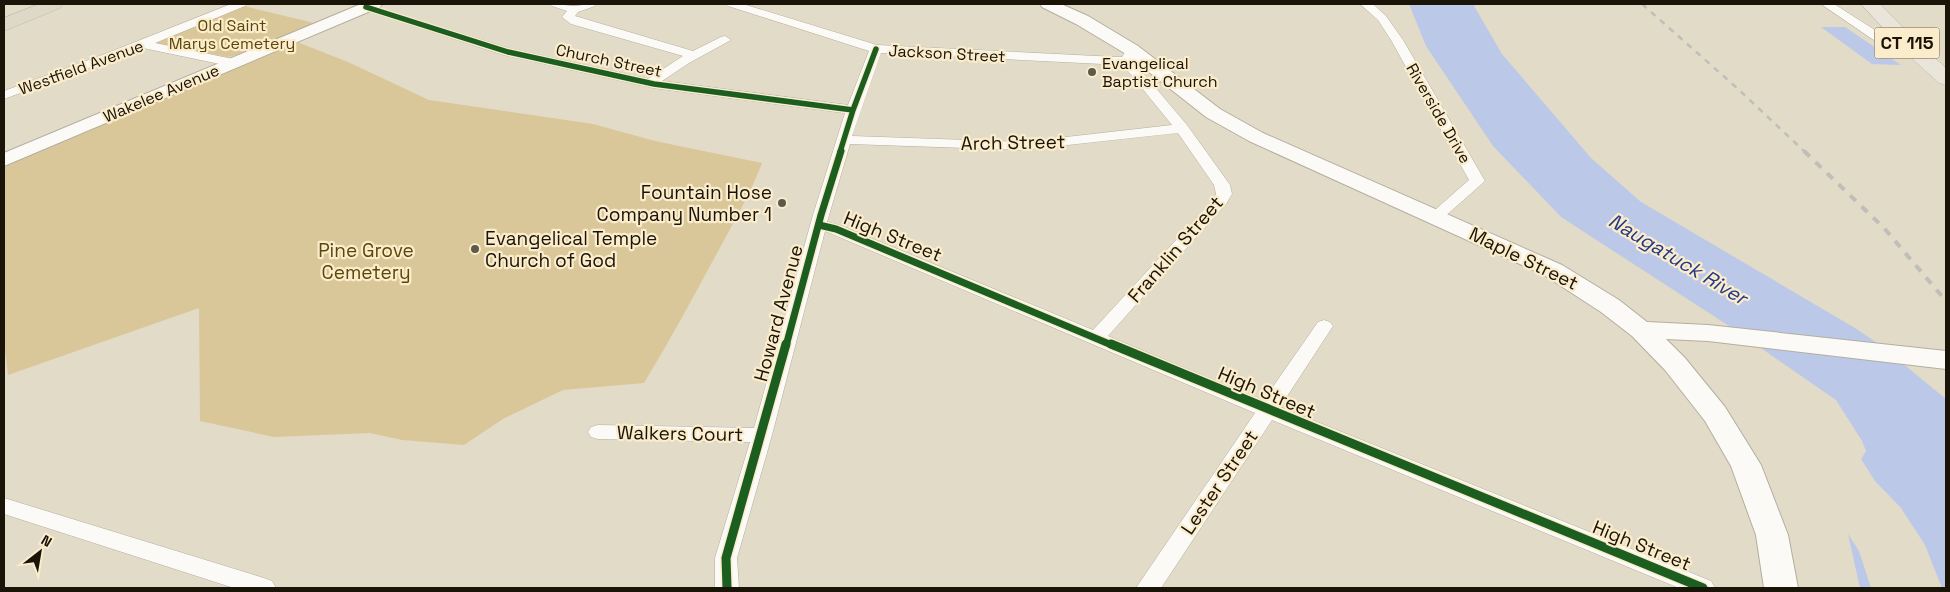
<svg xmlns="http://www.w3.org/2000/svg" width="1950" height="592" font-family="'Space Grotesk',sans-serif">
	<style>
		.green { fill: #dac799 }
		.water { fill: #bcc8e8 }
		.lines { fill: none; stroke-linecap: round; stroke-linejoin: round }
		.street-casing { stroke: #b4aea0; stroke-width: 1 }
		.secondary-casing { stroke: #b4aea0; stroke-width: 2 }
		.primary-casing { stroke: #bebab1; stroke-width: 1 }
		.highway-casing { stroke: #bebab1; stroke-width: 1 }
		.street { fill: #fbfaf7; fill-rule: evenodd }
		.secondary { fill: #fbfaf7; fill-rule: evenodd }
		.primary { fill: #eae5da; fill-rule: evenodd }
		.highway { fill: #ded8c6; fill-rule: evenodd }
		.rail-far1 { stroke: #c0beb9; stroke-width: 2.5; stroke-dasharray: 6 6; stroke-linecap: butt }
		.rail { stroke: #c0beb9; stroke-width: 4; stroke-dasharray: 8 8; stroke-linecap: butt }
		.cycleway-far2-casing { stroke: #fbeccb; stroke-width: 8 }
		.cycleway-far1-casing { stroke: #fbeccb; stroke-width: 10 }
		.cycleway-casing { stroke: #fbeccb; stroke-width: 12 }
		.cycleway-far2 { stroke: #1b5e20; stroke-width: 5.5 }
		.cycleway-far1 { stroke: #1b5e20; stroke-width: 7 }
		.cycleway { stroke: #1b5e20; stroke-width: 9 }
		.poi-dot { fill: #5f594b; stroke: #fbeccb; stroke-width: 2 }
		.labels { text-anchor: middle; stroke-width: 4.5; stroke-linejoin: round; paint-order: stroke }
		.far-park-label { font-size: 16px; fill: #5b4609; stroke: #fbeccb }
		.far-street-label { font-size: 16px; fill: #191308; stroke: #fbeccb }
		.far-poi-label { font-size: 16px; fill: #191308; stroke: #fbeccb; text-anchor: start }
		.shield { fill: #fbeccb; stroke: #5d5442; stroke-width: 1 }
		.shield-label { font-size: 18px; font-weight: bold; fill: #191308 }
		.street-label { font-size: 19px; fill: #191308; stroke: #fbeccb }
		.poi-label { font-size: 19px; fill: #191308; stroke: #fbeccb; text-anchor: end }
		.park-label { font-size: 19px; fill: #5b4609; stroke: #fbeccb }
		.water-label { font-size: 20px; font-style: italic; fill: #243985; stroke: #fbeccb }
	</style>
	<rect width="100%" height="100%" fill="#e2dbc8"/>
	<path class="green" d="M244,6l70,17 -76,32 -11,2 -71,-14z
		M297,42l51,20 81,38 164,24 62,17 107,22c-10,27 -25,53 -39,79 -26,48 -51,95 -79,141l-81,7 -60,29 -39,26 -62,-5 -32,-7 -96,4 -74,-16 -1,-113 -191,67 -4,-34v-175z"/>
	<path class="water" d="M1409,4h64l29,50 89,104 50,44 214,126 25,17 66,54v189h-4l-17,-43 -24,-37 -26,-27 -14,-22 5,-8 -4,-10 -26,-41 -107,-74 -168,-109 -68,-71 -67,-100z
		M1821,27h24l56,38 -29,-1z
		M1848,534l11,17 12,37h-11z"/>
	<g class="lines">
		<g class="street-casing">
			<path id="street" d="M231,4h16l-2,2 -90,37 83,17 2,3 -2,3 -4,1 -91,-19 -139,51v-8l101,-37z
				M365,4l146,45 137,30 35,-23 -112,-32 -9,-7 5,-6 -15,-5 -2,-2c8,0 19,2 25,2 8,-1 14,-2 22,-2l-2,2 -17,6 -3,4 118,35 28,-14 4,-1 6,4 -42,23 -27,18 186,24 21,-54 -141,-45 -2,-2h17l134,41 239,12h6l6,-10h8l2,3 -5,11 54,64 43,60 2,9 -6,10 -118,132 155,65 55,-79 6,-2 6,2 3,4 -53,81 431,174 4,7h-36l-407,-168 -111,168h-25l119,-175 -430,-182 -53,204 -35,123 2,30h-24v-30l35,-116 -152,-3 -7,-2 -3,-5 3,-5 7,-2 156,3 59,-213 32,-102 -191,-25 -150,-33 -142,-46 -2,-2zM881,53l242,12 49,60 -150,17 -170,-6zM1178,133l36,52 2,9 -2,5 -121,131 -251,-104 -15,-4 23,-78 172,6z
				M1360,4h13l13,12 17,24 82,141 -43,38h-12l-2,-3 41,-36 -78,-140 -13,-20z
				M1821,4h13l55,35 29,8 2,3 -6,4 -33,-9z
				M4,498l260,80 8,3 4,7h-42l-230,-74z"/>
		</g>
		<g class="secondary-casing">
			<path id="secondary" d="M361,4h21l-2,3 -376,159v-13z
				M1040,4h21l27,12 50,30 82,63 43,24 299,132 57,35 28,22 61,3 238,26v18l-238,-28 -42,-2 19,19 40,49 36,58 27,70 10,53h-34l-8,-53 -25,-69 -26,-45 -40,-51 -33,-34 -31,-24 -57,-37 -295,-134 -43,-24 -80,-63 -50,-30 -34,-17z"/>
		</g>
		<g class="primary-casing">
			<path id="primary" d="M1861,4h19l41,42 25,22v17l-7,-2 -32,-29z"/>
		</g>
		<g class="highway-casing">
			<path id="highway" d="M39,4h24l-3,4 -56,23v-13z"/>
		</g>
		<use href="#street" class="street"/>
		<use href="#secondary" class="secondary"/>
		<use href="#primary" class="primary"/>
		<use href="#highway" class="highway"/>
		<path class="rail-far1" d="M1642,4l95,84 68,64"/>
		<path class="rail" d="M1804,151l80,77 62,73"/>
		<g class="cycleway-far2-casing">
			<path id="cycleway-far2" d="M366,7l142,45 146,32 199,26
				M840,152l13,-42 23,-61"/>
		</g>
		<g class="cycleway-far1-casing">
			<path id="cycleway-far1" d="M819,225l17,4 278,117
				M786,346l35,-131 20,-64"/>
		</g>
		<g class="cycleway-casing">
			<path id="cycleway" d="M1111,344l592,244
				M727,588l-1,-30 60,-214"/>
		</g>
		<use href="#cycleway-far2" class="cycleway-far2"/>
		<use href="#cycleway-far1" class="cycleway-far1"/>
		<use href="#cycleway" class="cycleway"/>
	</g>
	<g class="poi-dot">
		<circle cx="1092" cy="72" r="5"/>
		<circle cx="782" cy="203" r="5"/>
		<circle cx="475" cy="249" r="5"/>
	</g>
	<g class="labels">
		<g class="far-park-label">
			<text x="232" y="31">Old Saint<tspan x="232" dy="18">Marys Cemetery</tspan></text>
		</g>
		<g class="far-street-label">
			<text transform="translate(947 53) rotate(3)" y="6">Jackson Street</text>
			<text transform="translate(609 60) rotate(12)" y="6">Church Street</text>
			<text transform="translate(81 67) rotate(-20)" y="6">Westfield Avenue</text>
			<text transform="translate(161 93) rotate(-23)" y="6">Wakelee Avenue</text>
			<text transform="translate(1439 113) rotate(60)" y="6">Riverside Drive</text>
		</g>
		<g class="far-poi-label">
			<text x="1102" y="69">Evangelical<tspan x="1102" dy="18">Baptist Church</tspan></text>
		</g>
		<rect class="shield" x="1874.5" y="27.5" width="65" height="31" rx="4"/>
		<g class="shield-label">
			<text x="1907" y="49">CT 115</text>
		</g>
		<g class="street-label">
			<text transform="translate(1013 142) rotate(-1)" y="7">Arch Street</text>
			<text transform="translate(893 236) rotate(22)" y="7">High Street</text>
			<text transform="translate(1175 249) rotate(-49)" y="7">Franklin Street</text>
			<text transform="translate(1524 258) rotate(26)" y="7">Maple Street</text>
			<text transform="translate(778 313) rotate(-75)" y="7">Howard Avenue</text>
			<text transform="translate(1267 392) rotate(23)" y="7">High Street</text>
			<text transform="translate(680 433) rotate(1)" y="7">Walkers Court</text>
			<text transform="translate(1219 482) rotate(-56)" y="7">Lester Street</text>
			<text transform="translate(1642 545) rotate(22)" y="7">High Street</text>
		</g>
		<g class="poi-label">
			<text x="772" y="199">Fountain Hose<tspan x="772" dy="22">Company Number 1</tspan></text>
			<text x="485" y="245" text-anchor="start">Evangelical Temple<tspan x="485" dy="22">Church of God</tspan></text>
		</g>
		<g class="park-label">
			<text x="366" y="257">Pine Grove<tspan x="366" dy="22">Cemetery</tspan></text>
		</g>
		<g class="water-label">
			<text transform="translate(1678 259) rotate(31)" y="7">Naugatuck River</text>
		</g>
	</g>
	<rect width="1950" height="592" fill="none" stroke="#191308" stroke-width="10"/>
	<g transform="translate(40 552) rotate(31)" stroke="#fbeccb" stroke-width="4" paint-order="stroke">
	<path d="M0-4L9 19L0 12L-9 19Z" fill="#191308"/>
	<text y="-8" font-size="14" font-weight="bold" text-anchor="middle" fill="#191308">N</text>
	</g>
</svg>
